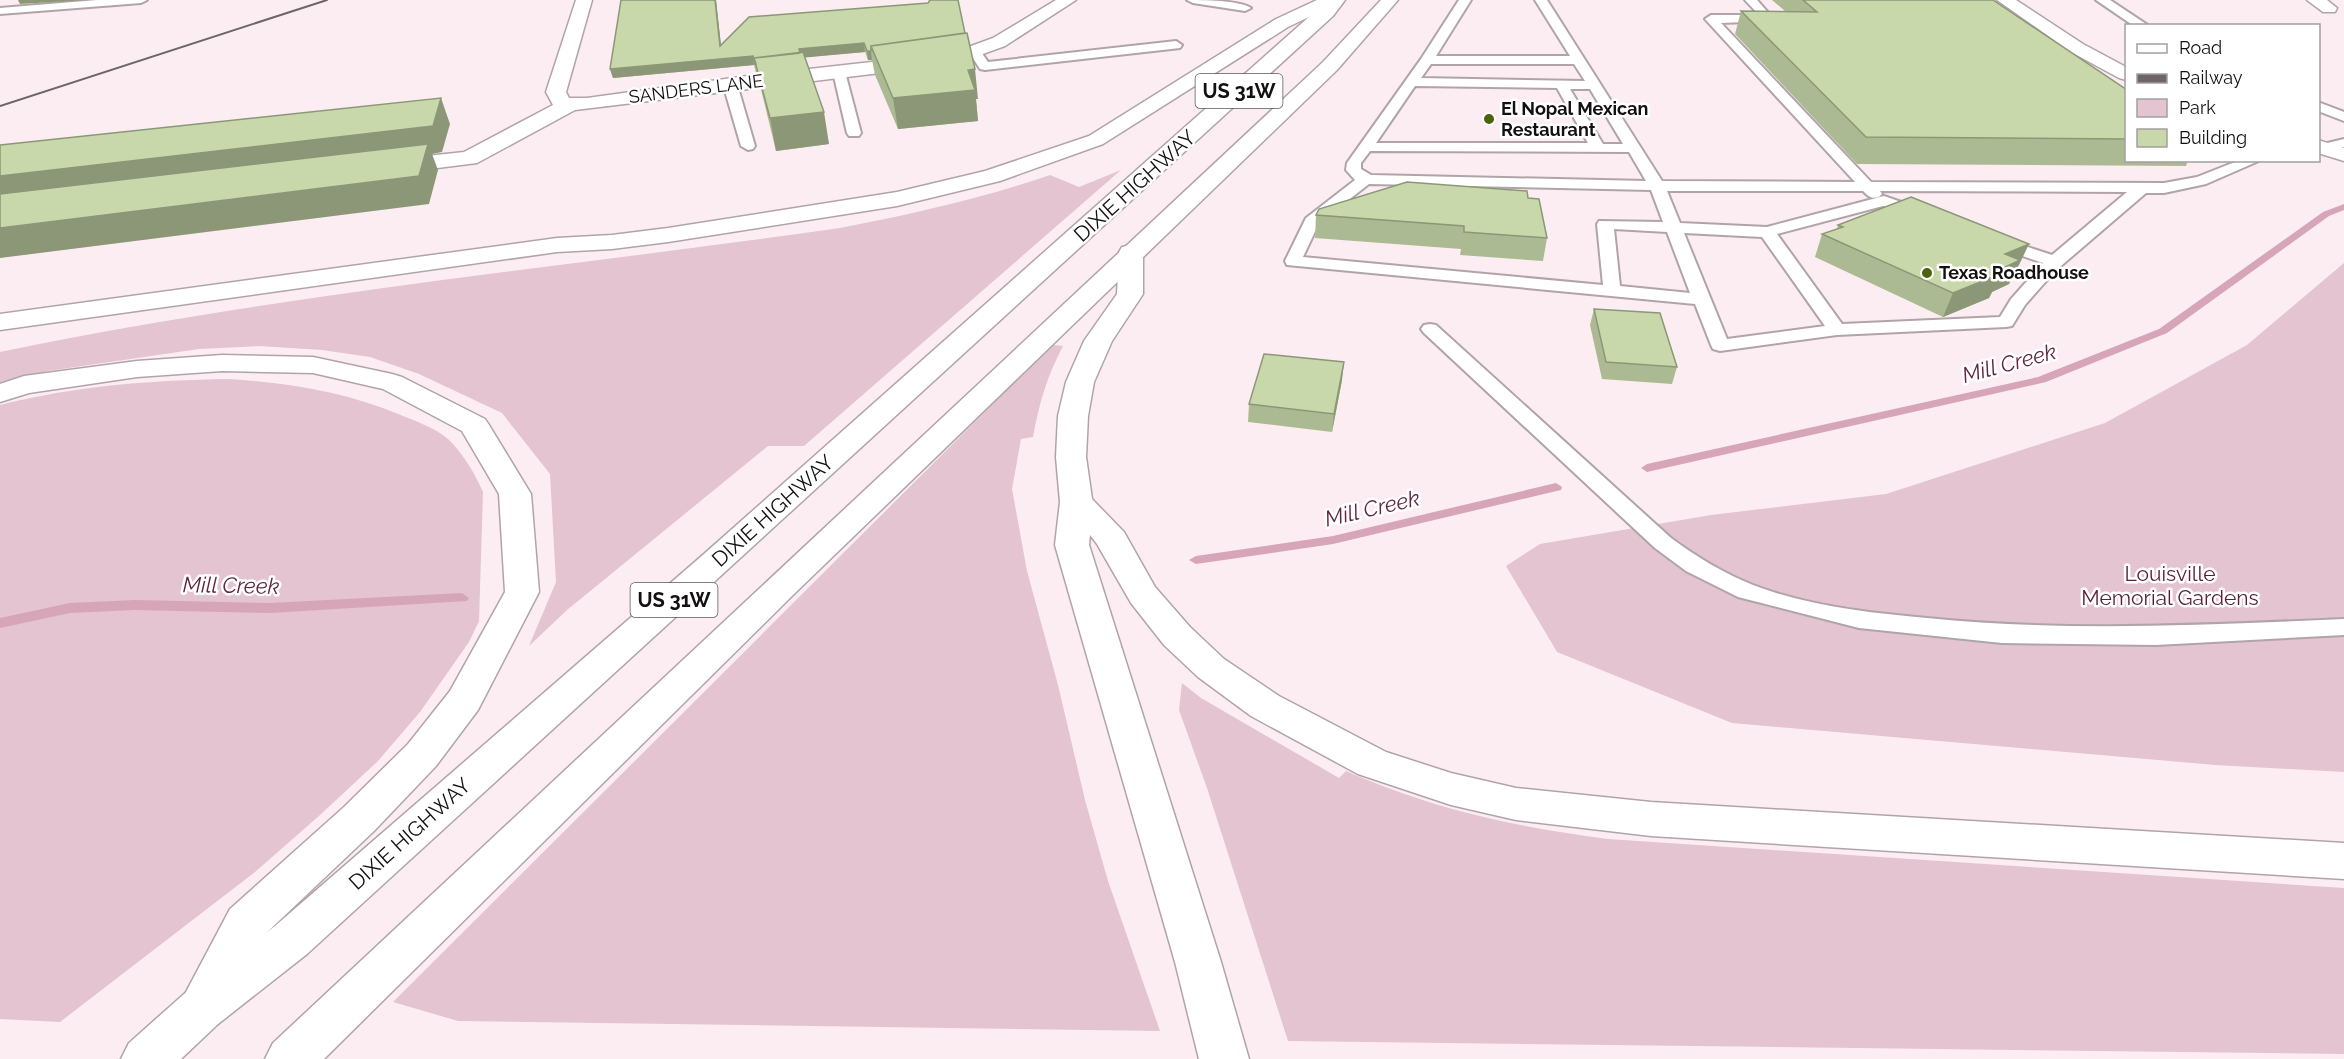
<svg xmlns="http://www.w3.org/2000/svg" width="2344" height="1059" font-family="Raleway,sans-serif">
	<style>
		.green { fill: #e3c4d0 }
		.lines { fill: none; stroke-linecap: round; stroke-linejoin: round }
		.stream { fill: #d7a5b8; fill-rule: evenodd }
		.service-casing { stroke: #b1a4a9; stroke-width: 4 }
		.minor-casing { stroke: #b1a4a9; stroke-width: 3 }
		.primary-casing { stroke: #b1a4a9; stroke-width: 3 }
		.motorway-casing { stroke: #b1a4a9; stroke-width: 3 }
		.service { fill: #fff; fill-rule: evenodd }
		.minor { fill: #fff; fill-rule: evenodd }
		.primary { fill: #fff; fill-rule: evenodd }
		.motorway { fill: #fff; fill-rule: evenodd }
		.rail { stroke: #6d6567; stroke-width: 2 }
		.wall { fill: #acba93 }
		.shaded-wall { fill: #8c9778 }
		.building { fill: #c8d8ab; stroke: #8c9778; stroke-width: 1.5 }
		.poi-dot { fill: #4c620c; stroke: #fff; stroke-width: 2 }
		.labels { text-anchor: middle; stroke-width: 5; stroke-linejoin: round; paint-order: stroke }
		.far-street-label { font-size: 18px; fill: #141011; stroke: #fff }
		.far-poi-label { font-size: 18px; font-weight: bold; fill: #141011; stroke: #fff; text-anchor: start }
		.shield { fill: #fff; stroke: #5a5858; stroke-width: 1.5 }
		.shield-label { font-size: 20px; font-weight: bold; fill: #141011 }
		.street-label { font-size: 21px; fill: #141011; stroke: #fff }
		.park-label { font-size: 21px; fill: #581e3a; stroke: #fff }
		.water-label { font-size: 22px; font-style: italic; fill: #612541; stroke: #fff }
	</style>
	<rect width="100%" height="100%" fill="#fcedf2"/>
	<path class="green" d="M1121,170l-317,276h-36l-201,164 -38,36 27,-64 -6,-108 -48,-61 -83,-39 -49,-17 -48,-7 -63,-4 -60,3 -151,22 -48,12v-31c277,-58 560,-84 840,-124 71,-14 141,-29 210,-53l29,12z
		M2344,263v509l-129,-7 -483,-42 -175,-71 -51,-86 34,-22 171,-29 175,-21 219,-71 142,-78z
		M1052,345l11,1c-16,30 -24,58 -30,91l-12,2 -9,50 15,82 31,114 27,115 23,81 52,150 -702,-10 -65,-19z
		M229,379c61,4 118,13 174,37 15,6 32,12 45,23 15,14 27,35 35,53l-4,129 -10,21 -49,70 -42,49 -58,54 -65,57 -195,150 -60,-3v-614c75,-19 152,-25 229,-26z
		M1182,683l19,15 138,80 7,-7c90,39 165,55 262,68l736,49v166l-1056,-13 -81,-253 -28,-78z"/>
	<g class="lines">
		<path class="stream" d="M2344,204v6l-15,6 -162,117 -121,49 -399,90 -6,-4 6,-4 391,-87 121,-48 164,-117z
			M1556,483l6,4 -1,3 -228,54 -137,20 -7,-4 7,-4 137,-20z
			M462,593l7,5 -2,3 -197,12 -135,-3 -65,3 -70,15v-10l70,-15 65,-3 135,3z"/>
		<g class="service-casing">
			<path id="service" d="M97,0h50l-6,3 -141,11v-6z
				M1187,0c17,0 51,0 64,8l-6,3 -52,-8z
				M1459,0h12l-35,56h134l-35,-56h12l115,181 193,1 -150,-163 6,-4h48l-14,-15h12l15,17v4l-51,2 150,159 293,1 33,-6 43,-17h21l-55,24 -42,9h-18l-91,78 -30,34 -13,21 -6,1 -169,8 -117,16 -7,-2 -2,-4 -16,-41 -408,-39 -2,-4 21,-43 49,-38 -9,-10 1,-7 74,-104zM1431,64h143l11,17 -164,-3zM1415,86l142,2 31,55h-212zM1570,89h20l33,55h-20zM1370,151l259,1 17,29 -275,-6 -10,-6v-6zM1369,184l282,6 12,32 -64,-1 -2,3 6,61 -300,-28 16,-34zM1667,191h196c6,6 8,8 16,6l3,-3 -2,-3 247,1 -75,63 -49,-16h-12l-2,3 2,3 52,18 -32,36 -11,18 -158,7 -65,-90 106,-28 38,13 8,-5 -2,-3 -43,-15 -117,31 -87,-4zM1614,229l53,3 23,61 -70,-7zM1684,233l78,4 63,89 -98,13z
				M2096,0h14l39,26h-15z
				M1176,41l6,4 -2,3 -195,22 -5,-1 -11,-17 2,-3h8l9,13z
				M839,68l6,4 16,61 -2,3h-10l-2,-3 -14,-61z
				M730,80l7,4 18,62 -2,3 -5,1 -7,-4 -18,-62z
				M2318,102l26,10v9l-26,-10z
				M2344,139v8l-20,5 -6,-1 1,-6z
				M1430,324l6,1 235,213c26,19 52,35 82,47 54,21 117,28 174,33 139,14 277,7 417,1v16l-188,10 -154,-2 -143,-15 -121,-31 -52,-26 -31,-23 -231,-215 -3,-4 3,-4z"/>
		</g>
		<g class="minor-casing">
			<path id="minor" d="M576,0h16l-26,92 3,6h18l160,-22 205,-23 41,-15 63,-38h20l-71,46 -50,18 -380,46 -98,53 -87,11 -8,-2 -3,-5 3,-5 8,-2 74,-8 89,-47 -7,-13z
				M1997,0h19l67,44 43,23v13l-7,-2 -48,-26z
				M2307,0h20l10,8 -2,4h-12z
				M2318,140l26,8v13l-26,-8z"/>
		</g>
		<g class="primary-casing">
			<path id="primary" d="M1328,0h17l-12,16 -1026,938 -89,70 -37,35h-60l8,-16 55,-49 91,-68 429,-372z
				M1381,0h17l-61,70 -543,524 -470,465h-59l8,-16 1050,-981z"/>
		</g>
		<g class="motorway-casing">
			<path id="motorway" d="M1317,0h21l-2,4 -48,23 -185,117 -103,37 -103,25 -229,36 -56,7 -55,3 -557,78v-16l557,-76 55,-3 56,-7 229,-36 88,-21 104,-35 187,-117z
				M1131,245l9,2 3,5v42l-31,47 -18,41 -6,34 -2,41 6,42 32,33 31,55 35,40 34,32 55,37 107,56 65,21 65,15 135,14 693,41v36l-693,-43 -135,-16 -65,-15 -93,-31 -107,-58 -53,-39 -34,-32 -33,-42 -34,-59 -7,-9 -1,10 132,417 28,97h-50l-24,-97 -120,-417 5,-43 -4,-45 2,-41 8,-34 18,-41 33,-47 2,-42 3,-5z
				M222,355l91,2 79,17 10,3 83,42 4,6 42,69 8,98 -61,118 -42,56 -62,65 -112,106 -44,87 -17,7 -17,-7 -7,-15 53,-100 114,-102 64,-63 42,-53 55,-99 -6,-98 -37,-63 -79,-42 -70,-16 -91,-2 -85,6 -108,16 -29,9v-18l24,-8 113,-15z"/>
		</g>
		<use href="#service" class="service"/>
		<use href="#minor" class="minor"/>
		<use href="#primary" class="primary"/>
		<use href="#motorway" class="motorway"/>
		<path class="rail" d="M0,106l327,-106"/>
	</g>
	<path class="wall" d="M716,0l5,45 207,-42 50,96h-2l2,22 -80,8 -23,-54 -3,-15h-4l-3,-8 -60,5 24,87 -53,7 -19,-78h-1l-2,-8 -141,13 -3,-9z
		M1772,0h221l134,90v70h61l-2,6 -329,-2 -122,-130 6,-23h44z
		M1528,198l19,40 -4,23 -83,-6 1,-6 -146,-11 1,-23z
		M1838,225l180,42 -2,1 -7,16 -17,8 -3,6 -46,19 -128,-60 7,-23 15,-5z
		M1594,309l83,58 -5,17 -70,-5 -12,-54z
		M1342,380l-10,52 -84,-10 1,-18z"/>
	<path class="shaded-wall" d="M18,0h68l-66,4z
		M715,0h1l6,55 -2,-9z
		M864,43l1,9 -65,6 -1,-9z
		M867,51h4l1,9h-4z
		M753,56l1,9 -141,13 -3,-9z
		M975,69l3,30h-2l2,22 -80,8 -5,-31 75,-28z
		M441,98l9,26 -8,28 -10,2 6,16 -9,34 -429,54v-82z
		M824,112l5,32 -53,7 -6,-33z
		M2029,244l-11,23 -2,1 -7,16 -17,8 -3,6 -46,19 10,-24 52,-39z
		M1344,362l-2,18 -10,52 2,-18z"/>
	<path class="building" d="M621,0h94l5,46 29,-29 179,-14 2,-3h28l7,33 -94,13v5h-4l-3,-8 -65,6 1,4 -46,5 2,6h-1l-2,-8 -143,13z
		M1803,0h190l134,90v49l-261,-2 -125,-126 76,1z
		M967,33l8,36 -7,1 7,20 -82,8 -22,-52z
		M803,52l21,60 -54,6 -16,-60z
		M441,98l-8,28 -433,50v-31z
		M428,144l-9,32 -419,52v-34z
		M1407,182l120,9 1,7 11,1 8,39 -83,-6v-6l-148,-11 3,-6z
		M1911,197l118,47 -24,10 15,6 -25,12 5,2 -47,19 -131,-59 21,-7 -5,-2z
		M1594,309l66,4 17,54 -71,-5z
		M1264,354l80,8 -10,52 -85,-10z"/>
	<g class="poi-dot">
		<circle cx="1489" cy="119" r="6"/>
		<circle cx="1927" cy="273" r="6"/>
	</g>
	<g class="labels">
		<g class="far-street-label">
			<text transform="translate(696 89) rotate(-7)" y="6">SANDERS LANE</text>
		</g>
		<g class="far-poi-label">
			<text x="1501" y="115">El Nopal Mexican<tspan x="1501" dy="21">Restaurant</tspan></text>
			<text x="1939" y="279">Texas Roadhouse</text>
		</g>
		<g class="shield">
			<rect x="1195.5" y="74" width="87" height="34" rx="4.5"/>
			<rect x="630.5" y="583" width="87" height="34" rx="4.5"/>
		</g>
		<g class="shield-label">
			<text x="1239" y="98">US 31W</text>
			<text x="674" y="607">US 31W</text>
		</g>
		<g class="street-label">
			<text transform="translate(1135 186) rotate(-42)" y="7">DIXIE HIGHWAY</text>
			<text transform="translate(773 511) rotate(-42)" y="7">DIXIE HIGHWAY</text>
			<text transform="translate(410 834) rotate(-42)" y="7">DIXIE HIGHWAY</text>
		</g>
		<g class="park-label">
			<text x="2170" y="581">Louisville<tspan x="2170" dy="24">Memorial Gardens</tspan></text>
		</g>
		<g class="water-label">
			<text transform="translate(2009 363) rotate(-15)" y="8">Mill Creek</text>
			<text transform="translate(1372 508) rotate(-13)" y="8">Mill Creek</text>
			<text transform="translate(231 585) rotate(1)" y="8">Mill Creek</text>
		</g>
	</g>
	<rect x="2125" y="24" width="195" height="138" fill="#ffffff" stroke="#a19fa0" stroke-width="1.5"/>
	<rect x="2137" y="44" width="30" height="9" fill="#ffffff" stroke="#a19fa0" stroke-width="1.5"/>
	<text x="2179" y="54" font-size="18" fill="#141011">Road</text>
	<rect x="2137" y="74" width="30" height="9" fill="#6d6567" stroke="#a19fa0" stroke-width="1.5"/>
	<text x="2179" y="84" font-size="18" fill="#141011">Railway</text>
	<rect x="2137" y="99" width="30" height="18" fill="#e3c4d0" stroke="#a19fa0" stroke-width="1.5"/>
	<text x="2179" y="114" font-size="18" fill="#141011">Park</text>
	<rect x="2137" y="129" width="30" height="18" fill="#c8d8ab" stroke="#a19fa0" stroke-width="1.5"/>
	<text x="2179" y="144" font-size="18" fill="#141011">Building</text>
</svg>
